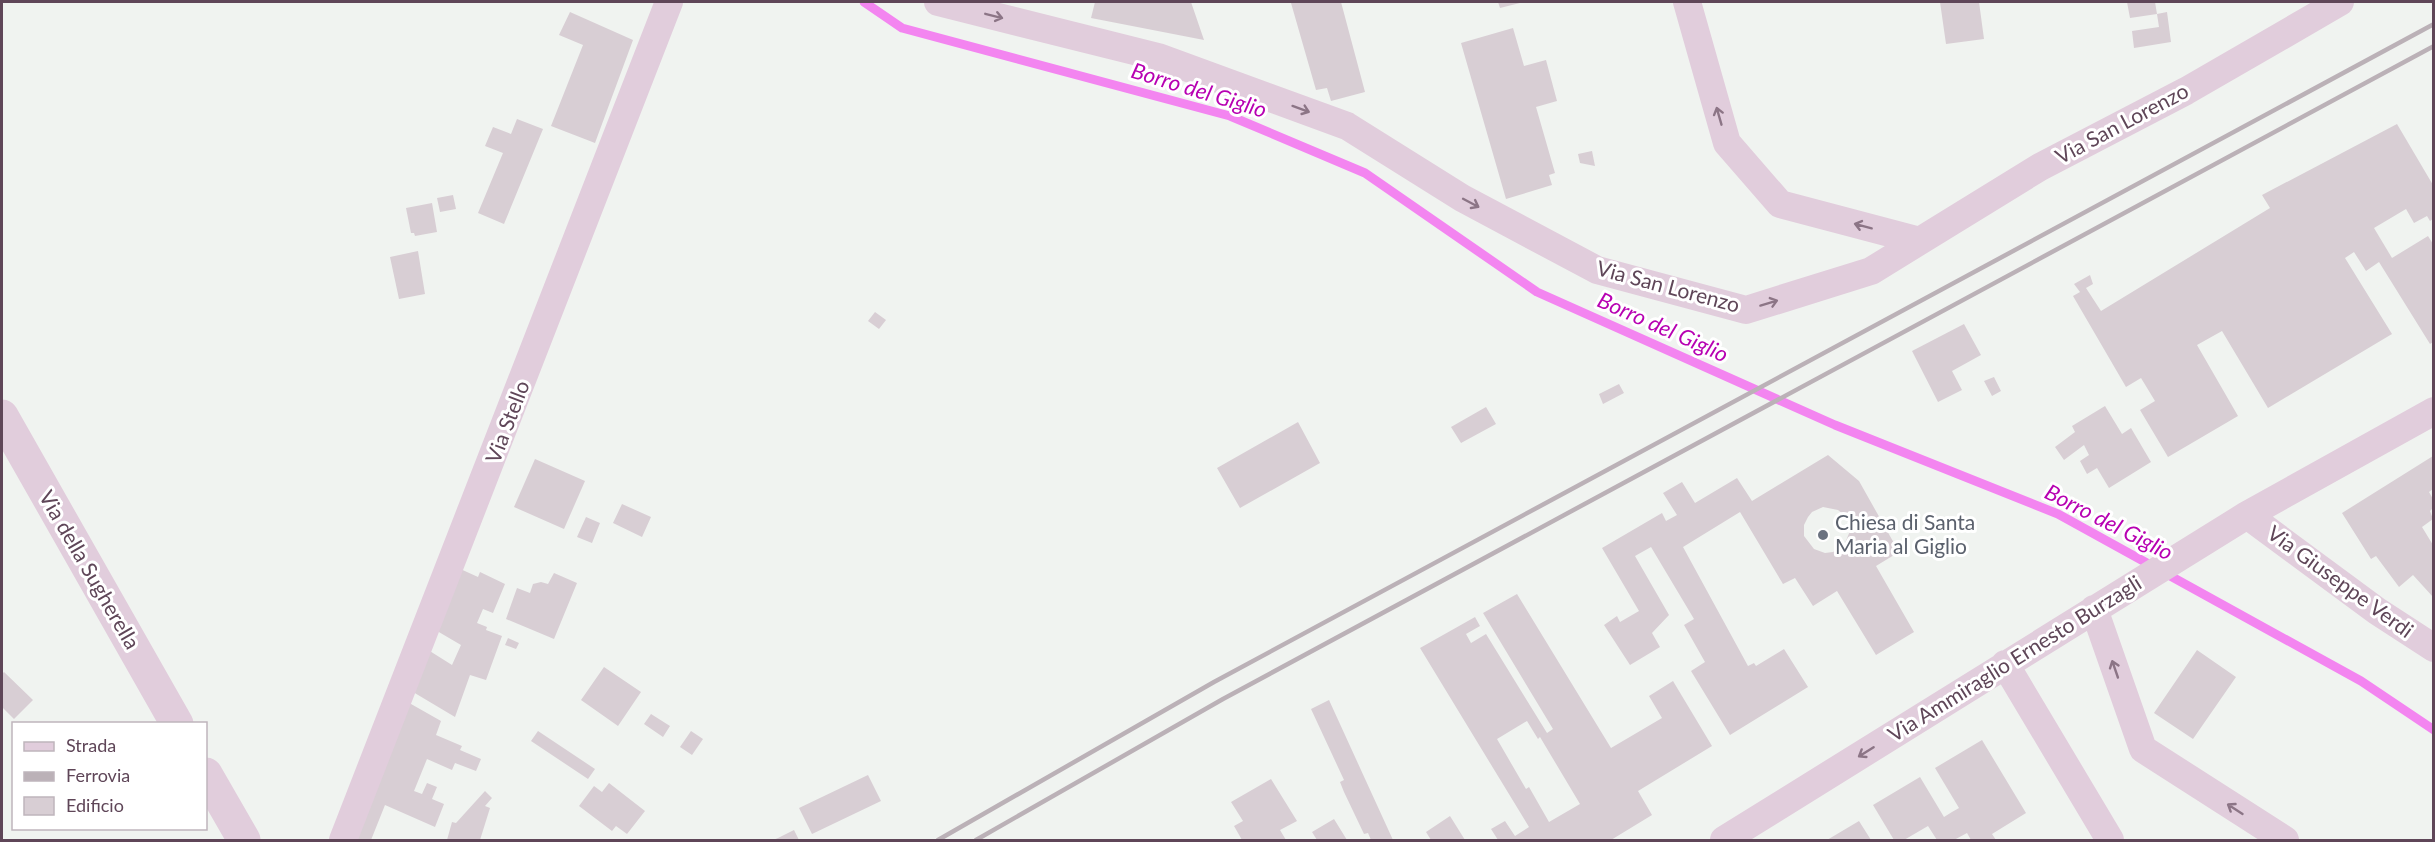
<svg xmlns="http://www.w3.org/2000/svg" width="2435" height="842" font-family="Lato,sans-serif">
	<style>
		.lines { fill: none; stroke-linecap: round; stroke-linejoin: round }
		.stream { stroke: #f385f0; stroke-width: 9 }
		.building { fill: #d8ced4; fill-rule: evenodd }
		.minor { stroke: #e1cddc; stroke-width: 28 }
		.tertiary { stroke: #e1cddc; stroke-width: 33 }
		.rail { stroke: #bbb1b7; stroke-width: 4.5 }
		.oneway { stroke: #8c7586 }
		.worship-dot { fill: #6b7280; stroke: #fff; stroke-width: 2 }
		.labels { text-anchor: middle; stroke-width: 6; stroke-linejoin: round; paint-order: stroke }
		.street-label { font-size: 21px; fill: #5f4658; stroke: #fff }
		.worship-label { font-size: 21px; fill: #5b616d; stroke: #fff; text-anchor: start }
		.water-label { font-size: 22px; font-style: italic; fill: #b701b2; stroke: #fff }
	</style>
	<rect width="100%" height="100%" fill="#f0f3f0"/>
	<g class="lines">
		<path class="stream" d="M864,2l38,26 328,88 135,57 172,119 298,133 223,89 303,167 73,49"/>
	</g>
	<path class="building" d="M1095,2h96l13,38 -113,-22z
		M1295,2h46l24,90 -34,9 -4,-13 -11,2 -25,-87z
		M1498,2h26l-24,6z
		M1940,2h39l5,37 -38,5z
		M2127,2h28l2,12 -27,4z
		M570,12l63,28 -38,103 -44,-17 32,-81 -24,-10z
		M2167,12l4,30 -37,6 -2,-17 27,-4 -2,-13z
		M1513,28l11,38 22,-6 11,41 -21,6 19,66 -6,2 3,10 -46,14 -45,-156z
		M517,119l26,10 -39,95 -26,-11 25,-60 -18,-7 8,-19 18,7z
		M2397,124l36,61v34l-3,2 -3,-5 -13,7 -8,-14 -32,19 18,30 36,-22 5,8v98l-3,2 -51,-82 -13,9 -12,-19 -9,6 47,76 -124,74 -46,-77 -25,14 41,71 -70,41 -28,-47 15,-9 -14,-23 -15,9 -53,-91 7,-4 -6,-8 16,-9 3,9 -7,4 15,23 169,-103 -8,-13z
		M1592,151l3,15 -15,-3 -2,-9z
		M453,195l3,14 -16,3 -3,-14z
		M432,203l5,29 -22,4 -1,-3h-3l-5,-25z
		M418,251l7,43 -26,5 -9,-42z
		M875,312l11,8 -7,9 -11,-8z
		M1964,324l17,31 -29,16 10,19 -24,12 -26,-51z
		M1994,377l7,14 -9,5 -8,-15z
		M1619,384l5,9 -21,11 -4,-10z
		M2105,406l17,28 9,-6 20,34 -42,26 -12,-20 -10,6 -7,-13 9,-6 -5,-10 -20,15 -9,-13 20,-15 -3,-6z
		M1486,407l10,17 -35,19 -10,-16z
		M1298,422l22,41 -80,45 -23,-40z
		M1828,455l31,26 40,71 -23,14 38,66 -38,23 -39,-64 -24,15 -18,-28 -12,6 -43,-72 -57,35 65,119 6,-3 2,3 28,-17 24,38 -78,48 -39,-64 14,-9 -21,-37 10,-6 -43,-72 -16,9 34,59 -17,18 8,14 -30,18 -26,-40 13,-9 3,6 19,-11 -37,-63 60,-35 4,8 11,-6 -14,-22 19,-11 13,21 42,-25 15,23zM1823,507l15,3 6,5 5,9 1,7 -5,12 -12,9 -8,1 -11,-4 -10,-13v-11l4,-8 4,-5z
		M2433,456v33l-4,3 4,7v9l-3,3 3,8 -11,8 11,18v52l-20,-22 -14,12 -23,-31 -5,3 -29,-46z
		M535,459l50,22 -21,48 -50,-22z
		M622,504l29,13 -9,20 -29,-14z
		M586,517l14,6 -8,20 -15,-6z
		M456,567l22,10 2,-5 25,12 -12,29 -10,-4 -6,14 10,4 -1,3 16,6 -16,44 -16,-5 -15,42 -47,-28 17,-41 27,17 9,-20 -29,-17z
		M554,573l23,10 -23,56 -48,-20 11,-31 13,5 3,-9 8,-2 7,2z
		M1517,594l94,154 51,-30 -13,-22 24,-15 39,65 -74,45 14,24 -41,25h-113l-7,-11 14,-8 10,15 14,-9 -109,-179 55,-31 5,9 -14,8 5,9 15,-9 61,99 6,-4 -70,-116zM1527,721l11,18 2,-2 40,67 -31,18 -20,-35 -3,2 -29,-50z
		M508,638l11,5 -3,6 -11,-4z
		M2197,650l39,27 -43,62 -39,-26z
		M604,667l37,25 -23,34 -37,-26z
		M4,672l29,28 -19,19 -12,-12v-33z
		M404,700l37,21 -5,14 26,11 -2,4 21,9 -5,12 -21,-8 -3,7 -25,-11 -13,32 8,3 5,-11 10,4 -5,12 12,5 -9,23 -50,-22 -14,35h-21z
		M1329,700l37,81 27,59h-22l-3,-7 -4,1 -20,-42 -4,-10 4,-2 -33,-71z
		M651,714l19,12 -7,11 -19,-13z
		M538,731l57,38 -7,10 -57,-38z
		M691,731l12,8 -11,16 -12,-8z
		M1982,740l44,73 -34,21 4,6h-25l-4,-7 -13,7h-17l-9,-14 -24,14h-10l-21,-35 47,-28 24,40 8,-5 7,-4 -24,-40z
		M868,775l13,26 -69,33 -13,-26z
		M1271,779l26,42 -17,9 6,10h-44l-8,-14 9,-5 -12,-19z
		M609,783l36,28 -18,23 -11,-8 -4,5 -33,-25 15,-20 8,6z
		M485,791l7,7 -7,8 5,2 -10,32h-33l5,-18 4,1z
		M1450,816l15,24h-34l-5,-8z
		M1334,819l13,21h-30l-5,-8z
		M1859,821l12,19h-44z
		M794,830l5,10h-26l5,-2z"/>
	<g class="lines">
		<path class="minor" d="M938,2l220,55 189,69 115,72 135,72 149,40 125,-39 169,-104 146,-76 154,-89
			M1687,2l40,141 53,61 140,37
			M2247,515l130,96 57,37
			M2094,609l49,140 142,91
			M2005,664l105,176
			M343,840l326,-838
			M1724,840l523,-325 187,-104"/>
		<path class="tertiary" d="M2,416l175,308
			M206,774l38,66"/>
		<path class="rail" d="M938,840l276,-158 1220,-658
			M976,840l247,-141 1211,-653"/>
	</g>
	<defs><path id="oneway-shaft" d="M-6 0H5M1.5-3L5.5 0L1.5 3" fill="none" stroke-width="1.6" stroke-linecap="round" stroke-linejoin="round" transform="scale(1.5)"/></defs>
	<g class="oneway">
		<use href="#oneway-shaft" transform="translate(994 16) rotate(14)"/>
		<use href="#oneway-shaft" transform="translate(1301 109) rotate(20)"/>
		<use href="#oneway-shaft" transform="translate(1719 116) rotate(-106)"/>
		<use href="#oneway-shaft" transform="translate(1471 203) rotate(28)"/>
		<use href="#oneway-shaft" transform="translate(1863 226) rotate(-165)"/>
		<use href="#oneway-shaft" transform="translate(1769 303) rotate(-17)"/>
		<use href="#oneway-shaft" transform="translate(2115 669) rotate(-109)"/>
		<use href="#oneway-shaft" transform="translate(1866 752) rotate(148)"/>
		<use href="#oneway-shaft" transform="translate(2235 809) rotate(-147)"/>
	</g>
	<circle class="worship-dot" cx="1823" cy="535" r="6"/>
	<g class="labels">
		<g class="street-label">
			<text transform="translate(2122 124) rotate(-28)" y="7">Via San Lorenzo</text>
			<text transform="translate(1668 287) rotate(15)" y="7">Via San Lorenzo</text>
			<text transform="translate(508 422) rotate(-69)" y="7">Via Stello</text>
			<text transform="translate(89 570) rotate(60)" y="7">Via della Sugherella</text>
			<text transform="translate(2340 582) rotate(36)" y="7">Via Giuseppe Verdi</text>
			<text transform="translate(2015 659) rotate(-32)" y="7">Via Ammiraglio Ernesto Burzagli</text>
		</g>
		<g class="worship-label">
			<text x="1835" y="530">Chiesa di Santa<tspan x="1835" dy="24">Maria al Giglio</tspan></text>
		</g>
		<g class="water-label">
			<text transform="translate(1199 90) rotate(17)" y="8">Borro del Giglio</text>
			<text transform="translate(1663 327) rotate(24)" y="8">Borro del Giglio</text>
			<text transform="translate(2109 522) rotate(27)" y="8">Borro del Giglio</text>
		</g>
	</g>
	<rect width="2435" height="842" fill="none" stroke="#5f4658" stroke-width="6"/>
	<rect x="12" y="722" width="195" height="108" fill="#ffffff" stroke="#bfb5bc" stroke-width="1.5"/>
	<rect x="24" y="742" width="30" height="9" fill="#e1cddc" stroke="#bfb5bc" stroke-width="1.5"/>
	<text x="66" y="752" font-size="18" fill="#5f4658">Strada</text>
	<rect x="24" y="772" width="30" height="9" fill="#bbb1b7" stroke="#bfb5bc" stroke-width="1.5"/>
	<text x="66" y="782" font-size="18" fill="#5f4658">Ferrovia</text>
	<rect x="24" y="797" width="30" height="18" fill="#d8ced4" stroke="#bfb5bc" stroke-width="1.5"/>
	<text x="66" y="812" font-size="18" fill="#5f4658">Edificio</text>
</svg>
